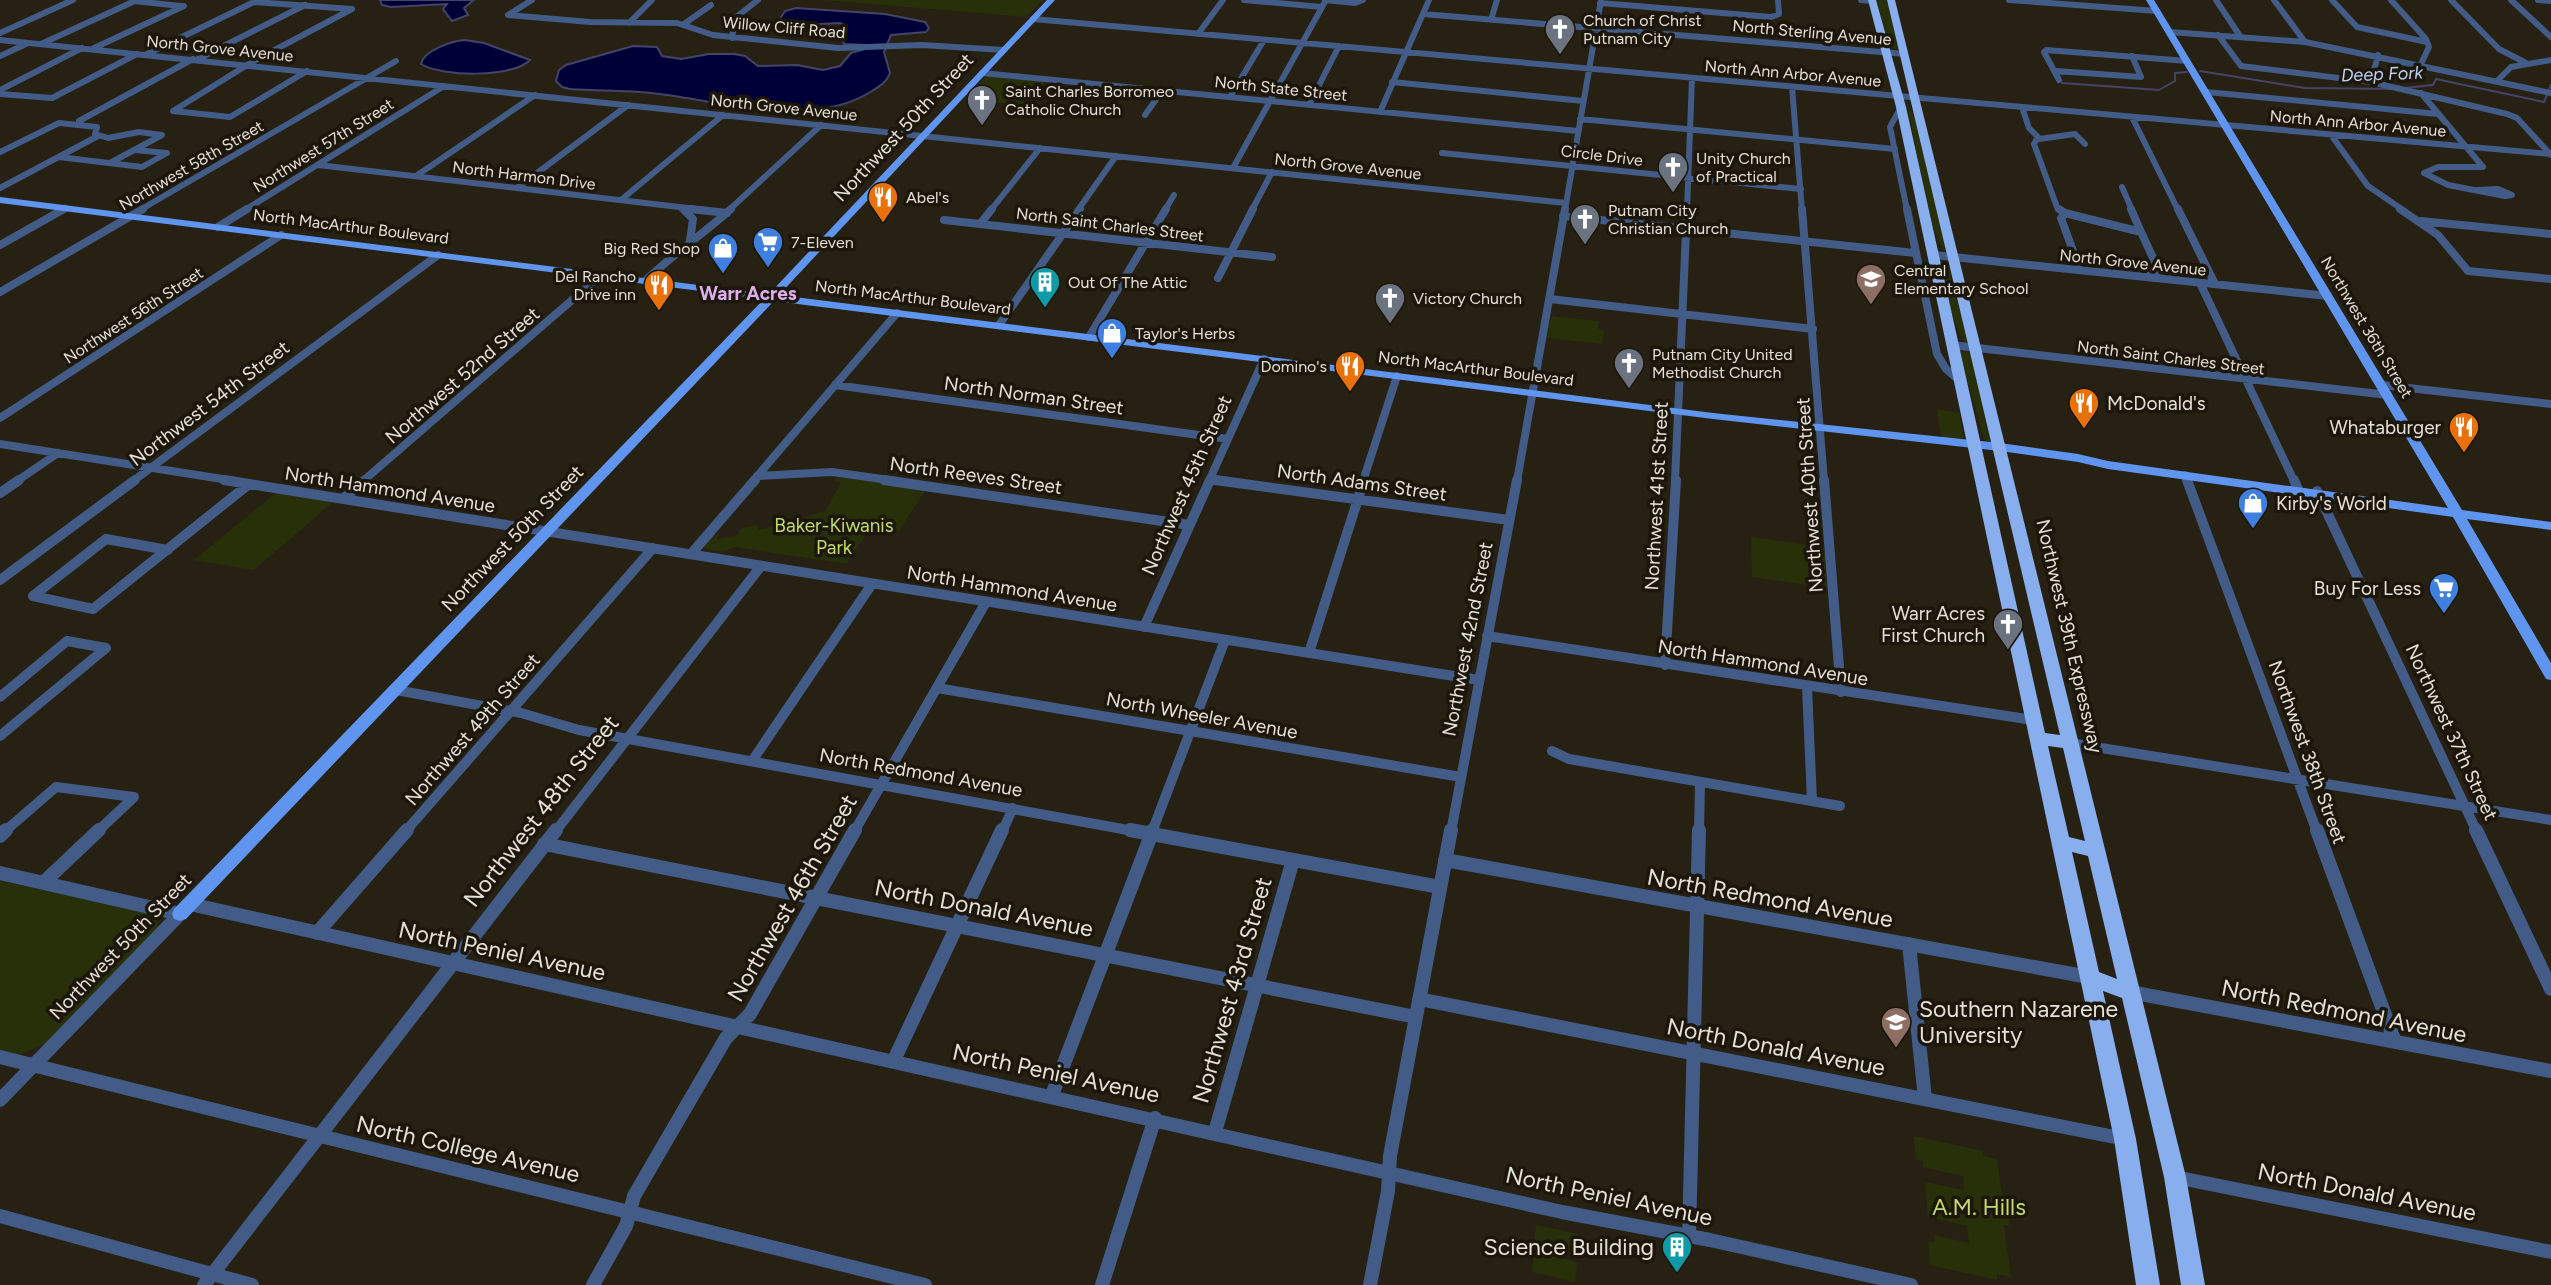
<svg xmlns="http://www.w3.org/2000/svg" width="2551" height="1285" font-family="Figtree,sans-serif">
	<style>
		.green { fill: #283009 }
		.water { fill: #000038; stroke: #444468; stroke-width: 2 }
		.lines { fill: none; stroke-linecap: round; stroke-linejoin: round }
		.stream { stroke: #444468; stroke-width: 2 }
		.minor-far3 { stroke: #425c87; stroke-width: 6 }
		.minor-far2 { stroke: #425c87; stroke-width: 8 }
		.minor-far1 { stroke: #425c87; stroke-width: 10 }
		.minor { stroke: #425c87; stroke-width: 14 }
		.major { fill: #6095ef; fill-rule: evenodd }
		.highway { fill: #88aeee; fill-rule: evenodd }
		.labels { text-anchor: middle; stroke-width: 7; stroke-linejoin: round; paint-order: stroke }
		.far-poi-label { font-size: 16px; fill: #e4e1d8; stroke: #1c170a; text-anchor: start }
		.far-street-label { font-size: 16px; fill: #e4e1d8; stroke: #1c170a }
		.far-water-label { font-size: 18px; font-style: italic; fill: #bbd2f6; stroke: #1c170a }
		.street-label { font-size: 19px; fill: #e4e1d8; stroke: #1c170a }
		.far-quarter-label { font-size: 19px; font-weight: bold; fill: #deaeec; stroke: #1c170a }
		.poi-label { font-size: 19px; fill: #e4e1d8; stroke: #1c170a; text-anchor: end }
		.park-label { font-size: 19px; fill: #c2db6b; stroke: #1c170a }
		.near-street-label { font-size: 23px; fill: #e4e1d8; stroke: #1c170a }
		.near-poi-label { font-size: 23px; fill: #e4e1d8; stroke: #1c170a; text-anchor: start }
		.near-park-label { font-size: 23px; fill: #c2db6b; stroke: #1c170a }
	</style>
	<rect width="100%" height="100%" fill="#262113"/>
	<path class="green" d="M823,0h220l-17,17z
		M1876,0h11l11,50 -8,-3z
		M986,76l58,5 -1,4 -18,22 -58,-10z
		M1906,100l11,24 29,125 -2,2 -13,-28z
		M1941,261l6,3 21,75 -4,4 -14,-33z
		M1551,316l48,5 -1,7 6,4 -2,12 -55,-6z
		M1963,351l8,3 19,89 -6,-4c-7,-29 -17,-56 -24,-86z
		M1937,409l22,4 5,25h-23z
		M838,477l88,12 -27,42 -28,-3 -25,36 -111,-17 -13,5 -19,-4 10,-12 6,-2 -2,5 21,-4 2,-6 16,-4 3,5 66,-19 16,-28 -8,-3z
		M277,492l56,10 -79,68 -60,-10z
		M1751,537l73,10 3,41 -75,-11z
		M0,881l157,34 2,14 -108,112 -32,14 -19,-4z
		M1914,1136l69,15v5l14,3 6,45 4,1 3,20h-6l7,52 -14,-3v6l-67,-15 -2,-24 7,1 -1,-7 35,8 -2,-17 -39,-9 -3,-35 39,8 -1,-14 -40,-9v-6l-7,-1z
		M1536,1225l42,9 -2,18 -42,-10z
		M1534,1252l43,10 -2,20 -43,-10z"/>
	<path class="water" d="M380,0h94l-10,8 4,7 -16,6 -9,-12 4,-5 -56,3 -9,-2z
		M796,8l89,6 40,8 4,6 -3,4 -35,3 -7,17 6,21c-3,9 -10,13 -18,18 -60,39 -154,9 -221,2 -27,-3 -54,-2 -81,-4l-8,-2 -6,-6 3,-11 7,-5 67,-19 24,1 5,9 19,3 28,-5h25l11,2 13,10 39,-1 26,5 17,-4 11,-13 14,-4 1,-4 -22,-1 -2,-10 3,-9 -5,-2 -39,2 -23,-3 7,-11z
		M465,40l19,3 46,17c-17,18 -88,17 -109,4 3,-14 31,-23 44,-24z"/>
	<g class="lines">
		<path class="stream" d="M2200,71l105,17 89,1
			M2062,83l97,7 16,-9v-8l12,-1
			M2404,88l29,-3 3,-6 108,23 7,-17"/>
		<path class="minor-far3" d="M532,0l-24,15 82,7 87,1 36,12 125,13 84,-3 82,5
			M1244,0l78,7
			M1325,0l30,3 8,-3
			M1861,0l11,1
			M2009,0l148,11
			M2216,0l24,36
			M2274,0l31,42
			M2332,0l25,27 70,15
			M2391,0l35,39 3,8 -8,17
			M2451,0l48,49 27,14
			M2511,0l40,37
			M2538,0l13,1
			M134,1l47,5
			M1600,3l171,14 8,-3 -1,-14
			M1423,14l482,40
			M1033,19l1518,135
			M1491,20l6,-20
			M629,23l23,-23
			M684,24l27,-19
			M2170,32l135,10 246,51
			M0,33l73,-33
			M1198,34l25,-34
			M2218,35l23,31 130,16 136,32 10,4 34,37
			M732,38l3,-20 23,-18
			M0,40l1566,163
			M41,44l96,-44
			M94,48l90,-42
			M147,54l107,-52 98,7
			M0,56l26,-12
			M196,60l109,-55
			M307,71l-77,46 -57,-6 79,-49 100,-53
			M2056,71l85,6 -9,-21
			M982,73l596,58
			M2059,80l-15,-28 2,-2 141,11
			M2497,81l14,-14 40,-7
			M1392,82l191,19
			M2371,82l7,-27
			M1792,87l10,123
			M0,90l82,-42
			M2206,92l232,22
			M2421,93l62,74h-45l-14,6 24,12 57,11 7,-1 -14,-6 -21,1
			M0,94l52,4 85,-44
			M1230,97l34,-57
			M1309,105l30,-59
			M1901,107l-11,20 17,83
			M2022,107l7,21 9,9 -4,7 23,63 5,3
			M1380,112l49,-112
			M1145,115l17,-24
			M2132,117l46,93
			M1580,119l315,30
			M79,121l114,-62
			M2331,135l37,51 35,24
			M2039,139l36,-5 10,10
			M0,152l59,-29 38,4 -2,7 13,4 31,-6 23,3 -52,28
			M1442,153l359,36
			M59,157l83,10 25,-14 -32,-3
			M318,165l387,45
			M1233,168l93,-168
			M416,176l119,-81
			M2122,187l10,23
			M0,188l98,-52
			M517,188l111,-83
			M621,200l102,-85
			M682,208l2,2
			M61,210l4,-2
			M140,210l256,-149
			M245,210l199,-124
			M729,210l92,-85
			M991,210l49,-62
			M1078,210l38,-54
			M1165,210l9,-15
			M1252,210l20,-38
			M1565,210l36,-210
			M1687,210l5,-132"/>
		<path class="minor-far2" d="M683,209l10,10 -3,22
			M690,209l37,4
			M1802,209l22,272
			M1907,209l30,145 9,15 14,12
			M2059,209l6,4 -4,5 19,52
			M2178,209l37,75
			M2400,209l38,26 30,36 83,8
			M2065,213l76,19 -10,-23
			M1563,216l352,37
			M944,220l328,37
			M2421,221l130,13
			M980,224l12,-15
			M218,227l29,-18
			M2141,232l19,41h-9
			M0,245l64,-36
			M1934,255l394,41
			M1218,278l35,-69
			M645,281c27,-26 58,-47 86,-72
			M2200,283l94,198
			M0,292l143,-83
			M1550,299l263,30
			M999,325l81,-116
			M1089,337l77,-128
			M1952,345l436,50
			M835,385l393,54
			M2382,385l169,19
			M0,418l281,-183
			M0,444l235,37
			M2185,475l2,6
			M757,476l75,-4 64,9
			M1210,479l18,2
			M17,481l41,-28
			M133,481l305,-226
			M363,481l238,-206
			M753,481l144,-168
			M1209,481l55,-122
			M1363,481l34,-105
			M1517,481l48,-272
			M1675,481l12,-272"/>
		<path class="minor-far1" d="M224,480l1255,200
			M884,480l305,45
			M1215,480l294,40
			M1824,480l17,212
			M2187,480l130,352
			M2294,480l4,9
			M2317,491l160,341
			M0,493l19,-13
			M343,499l22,-19
			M691,554l64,-74
			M0,580l135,-100
			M33,596l60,13 156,-125
			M33,596l73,-57 62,11
			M1144,627l66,-147
			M1487,636l546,84
			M1309,653l55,-173
			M1665,665l11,-185
			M1807,687l5,114
			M937,688l524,89
			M396,690l125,23 58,17 560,102
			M0,697l67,-56 39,7 -106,88
			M2070,743l481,77
			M1552,751l17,8 271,47
			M752,761l120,-177
			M4,832l52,-45 78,10 -37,35
			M405,832l248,-284
			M555,832l206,-266
			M854,832l132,-230
			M1002,832l11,-24
			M1152,832l73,-192
			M1451,832l66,-352
			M1699,832l1,-50"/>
		<path class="minor" d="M1130,830l310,57
			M2317,830l78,212
			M2476,830l75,159
			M0,836l6,-6
			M544,844l872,173
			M1445,860l644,117
			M0,873l180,41
			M43,883l56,-53
			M190,904l1372,308 148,28 201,45
			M317,933l90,-103
			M1909,944l16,155
			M2130,992l421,79
			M1419,999l706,140
			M0,1057l925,228
			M894,1060l108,-230
			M1052,1095l101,-265
			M0,1100l180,-186
			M1215,1132l78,-272
			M2175,1177l376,75
			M0,1216l252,69
			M1689,1237l10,-407
			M204,1285l352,-455
			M593,1285l33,-59 8,-30 92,-158 24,-24 105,-184
			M1102,1285l53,-167
			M1370,1285l18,-94 2,-35 61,-326"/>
		<path class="major" d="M1047,0h8l-276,295 934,118 287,30 78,11 30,7 340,47 -302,-508h8l308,510 89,12v8l-84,-11 84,144v17l-5,-1 -93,-162 -345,-48 -30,-7 -78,-11 -287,-32 -939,-118 -588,618 -6,2 -6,-2 -2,-5 2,-5 590,-610 -764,-96v-6l769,97z"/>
		<path class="highway" d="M1868,0h8l30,107 139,626 15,2 -173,-735h8l291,1177 19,108h-24l-17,-108 -42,-179 -19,-7 33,148 24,146h-24l-22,-146 -218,-1032zM2048,746l15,2 22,93 -16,-4zM2072,852l16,4 29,123 -18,-7z"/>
	</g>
	<defs>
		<g id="church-pin" transform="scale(1.575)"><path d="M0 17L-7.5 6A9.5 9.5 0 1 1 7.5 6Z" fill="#6b7280" stroke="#1c170a"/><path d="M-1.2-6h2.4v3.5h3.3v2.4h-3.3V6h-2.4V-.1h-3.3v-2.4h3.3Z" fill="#fff"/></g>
		<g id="restaurant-pin" transform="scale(1.575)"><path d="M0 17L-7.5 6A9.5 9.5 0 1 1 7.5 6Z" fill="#e8710a" stroke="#1c170a"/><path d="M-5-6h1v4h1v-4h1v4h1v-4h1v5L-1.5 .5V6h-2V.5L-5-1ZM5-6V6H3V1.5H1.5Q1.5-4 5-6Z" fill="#fff"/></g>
		<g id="supermarket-pin" transform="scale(1.575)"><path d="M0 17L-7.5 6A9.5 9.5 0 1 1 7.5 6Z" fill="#3f7fe0" stroke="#1c170a"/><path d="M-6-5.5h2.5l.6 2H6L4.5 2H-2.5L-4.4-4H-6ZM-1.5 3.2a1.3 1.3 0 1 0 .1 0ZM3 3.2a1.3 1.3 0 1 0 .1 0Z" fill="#fff"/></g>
		<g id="shop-pin" transform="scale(1.575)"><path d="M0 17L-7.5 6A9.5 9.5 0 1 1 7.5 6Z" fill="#3f7fe0" stroke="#1c170a"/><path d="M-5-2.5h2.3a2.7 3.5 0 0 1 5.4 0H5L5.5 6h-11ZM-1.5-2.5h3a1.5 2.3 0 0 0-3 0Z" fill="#fff"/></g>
		<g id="school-pin" transform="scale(1.575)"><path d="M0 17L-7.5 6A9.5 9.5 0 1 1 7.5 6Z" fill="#8d6e63" stroke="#1c170a"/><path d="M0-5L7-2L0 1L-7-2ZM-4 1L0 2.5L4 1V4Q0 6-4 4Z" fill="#fff"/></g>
		<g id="building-pin" transform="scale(1.575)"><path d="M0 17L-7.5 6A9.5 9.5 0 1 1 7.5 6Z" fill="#0f9aa8" stroke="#1c170a"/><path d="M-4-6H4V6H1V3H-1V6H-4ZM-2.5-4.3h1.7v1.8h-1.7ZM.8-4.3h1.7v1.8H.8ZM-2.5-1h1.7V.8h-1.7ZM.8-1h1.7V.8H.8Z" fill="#fff"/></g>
		<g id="university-pin" transform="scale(1.575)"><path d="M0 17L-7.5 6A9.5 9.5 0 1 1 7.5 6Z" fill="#8d6e63" stroke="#1c170a"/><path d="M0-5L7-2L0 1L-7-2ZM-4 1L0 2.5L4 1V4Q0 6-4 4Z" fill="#fff"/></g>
	</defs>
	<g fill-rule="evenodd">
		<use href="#church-pin" x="1560" y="29"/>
		<use href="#church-pin" x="982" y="100"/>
		<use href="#church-pin" x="1673" y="167"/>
		<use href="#restaurant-pin" x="883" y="197"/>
		<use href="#church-pin" x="1585" y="219"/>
		<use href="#supermarket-pin" x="768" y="242"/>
		<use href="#shop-pin" x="723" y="248"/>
		<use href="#school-pin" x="1871" y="279"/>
		<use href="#building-pin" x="1045" y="282"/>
		<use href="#restaurant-pin" x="659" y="285"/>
		<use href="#church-pin" x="1390" y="298"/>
		<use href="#shop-pin" x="1112" y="333"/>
		<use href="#church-pin" x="1629" y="363"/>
		<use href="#restaurant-pin" x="1350" y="366"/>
		<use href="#restaurant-pin" x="2084" y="403"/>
		<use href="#restaurant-pin" x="2464" y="427"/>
		<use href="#shop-pin" x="2253" y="503"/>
		<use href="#supermarket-pin" x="2444" y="588"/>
		<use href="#church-pin" x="2008" y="624"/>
		<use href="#university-pin" x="1896" y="1022"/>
		<use href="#building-pin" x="1677" y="1247"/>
	</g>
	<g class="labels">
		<g class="far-poi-label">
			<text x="1583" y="26">Church of Christ<tspan x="1583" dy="18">Putnam City</tspan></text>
			<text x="1005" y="97">Saint Charles Borromeo<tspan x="1005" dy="18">Catholic Church</tspan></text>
			<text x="1696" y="164">Unity Church<tspan x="1696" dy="18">of Practical</tspan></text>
			<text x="906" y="203">Abel's</text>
			<text x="1608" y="216">Putnam City<tspan x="1608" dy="18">Christian Church</tspan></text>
			<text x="791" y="248">7-Eleven</text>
			<text x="700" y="254" text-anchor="end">Big Red Shop</text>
			<text x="1894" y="276">Central<tspan x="1894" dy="18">Elementary School</tspan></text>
			<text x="636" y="282" text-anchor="end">Del Rancho<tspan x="636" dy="18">Drive inn</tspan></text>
			<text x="1068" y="288">Out Of The Attic</text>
			<text x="1413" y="304">Victory Church</text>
			<text x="1135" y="339">Taylor's Herbs</text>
			<text x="1652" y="360">Putnam City United<tspan x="1652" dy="18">Methodist Church</tspan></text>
			<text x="1327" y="372" text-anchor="end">Domino's</text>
		</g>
		<g class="far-street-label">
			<text transform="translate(784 27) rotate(5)" y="6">Willow Cliff Road</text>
			<text transform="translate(1812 32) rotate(5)" y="6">North Sterling Avenue</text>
			<text transform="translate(220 48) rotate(6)" y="6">North Grove Avenue</text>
			<text transform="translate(1793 73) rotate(5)" y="6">North Ann Arbor Avenue</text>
			<text transform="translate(1281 88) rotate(6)" y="6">North State Street</text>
			<text transform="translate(784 107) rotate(6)" y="6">North Grove Avenue</text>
			<text transform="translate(2358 123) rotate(5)" y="6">North Ann Arbor Avenue</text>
			<text transform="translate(323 145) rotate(-32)" y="6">Northwest 57th Street</text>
			<text transform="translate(1602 155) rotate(7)" y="6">Circle Drive</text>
			<text transform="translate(191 165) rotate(-30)" y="6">Northwest 58th Street</text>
			<text transform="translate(1348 166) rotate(6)" y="6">North Grove Avenue</text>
			<text transform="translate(524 175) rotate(7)" y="6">North Harmon Drive</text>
			<text transform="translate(1110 224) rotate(7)" y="6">North Saint Charles Street</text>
			<text transform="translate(351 226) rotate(7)" y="6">North MacArthur Boulevard</text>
			<text transform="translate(2133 262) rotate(6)" y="6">North Grove Avenue</text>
			<text transform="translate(913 297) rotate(7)" y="6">North MacArthur Boulevard</text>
			<text transform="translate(133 315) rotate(-33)" y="6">Northwest 56th Street</text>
			<text transform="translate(2367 327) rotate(59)" y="6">Northwest 36th Street</text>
			<text transform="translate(2171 357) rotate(7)" y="6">North Saint Charles Street</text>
			<text transform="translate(1476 368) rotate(7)" y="6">North MacArthur Boulevard</text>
		</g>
		<g class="far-water-label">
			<text transform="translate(2382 74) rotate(-2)" y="6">Deep Fork</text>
		</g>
		<g class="street-label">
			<text transform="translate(903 127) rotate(-47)" y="7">Northwest 50th Street</text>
			<text transform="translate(462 375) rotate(-41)" y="7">Northwest 52nd Street</text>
			<text transform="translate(1034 395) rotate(8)" y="7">North Norman Street</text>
			<text transform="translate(209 403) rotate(-37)" y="7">Northwest 54th Street</text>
			<text transform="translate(976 475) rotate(8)" y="7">North Reeves Street</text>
			<text transform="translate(1362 482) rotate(8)" y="7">North Adams Street</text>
			<text transform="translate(1186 485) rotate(-66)" y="7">Northwest 45th Street</text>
			<text transform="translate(390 489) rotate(9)" y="7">North Hammond Avenue</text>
			<text transform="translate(1809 495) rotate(-94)" y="7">Northwest 40th Street</text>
			<text transform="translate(1656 496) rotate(-87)" y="7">Northwest 41st Street</text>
			<text transform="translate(512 538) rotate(-46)" y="7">Northwest 50th Street</text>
			<text transform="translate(1012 588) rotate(9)" y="7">North Hammond Avenue</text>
			<text transform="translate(2070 636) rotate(77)" y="7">Northwest 39th Expressway</text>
			<text transform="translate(1467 639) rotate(-79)" y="7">Northwest 42nd Street</text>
			<text transform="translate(1763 662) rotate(9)" y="7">North Hammond Avenue</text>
			<text transform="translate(1202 715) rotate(10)" y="7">North Wheeler Avenue</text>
			<text transform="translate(472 729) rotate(-49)" y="7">Northwest 49th Street</text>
			<text transform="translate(2452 732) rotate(65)" y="7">Northwest 37th Street</text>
			<text transform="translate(2308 752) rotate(70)" y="7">Northwest 38th Street</text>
			<text transform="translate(921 772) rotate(10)" y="7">North Redmond Avenue</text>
			<text transform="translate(120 946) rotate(-46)" y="7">Northwest 50th Street</text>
		</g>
		<g class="far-quarter-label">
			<text x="748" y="300">Warr Acres</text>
		</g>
		<g class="poi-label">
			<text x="2107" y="410" text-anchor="start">McDonald's</text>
			<text x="2441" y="434">Whataburger</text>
			<text x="2276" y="510" text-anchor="start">Kirby's World</text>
			<text x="2421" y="595">Buy For Less</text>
			<text x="1985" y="620">Warr Acres<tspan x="1985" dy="22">First Church</tspan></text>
		</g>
		<g class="park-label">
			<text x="834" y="532">Baker-Kiwanis<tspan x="834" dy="22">Park</tspan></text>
		</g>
		<g class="near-street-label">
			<text transform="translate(541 811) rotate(-52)" y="8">Northwest 48th Street</text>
			<text transform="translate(792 898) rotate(-60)" y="8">Northwest 46th Street</text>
			<text transform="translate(1770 898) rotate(10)" y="8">North Redmond Avenue</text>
			<text transform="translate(984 908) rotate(11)" y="8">North Donald Avenue</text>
			<text transform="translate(502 951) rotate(12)" y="8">North Peniel Avenue</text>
			<text transform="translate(1232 990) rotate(-74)" y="8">Northwest 43rd Street</text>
			<text transform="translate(2344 1011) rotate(11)" y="8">North Redmond Avenue</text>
			<text transform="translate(1776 1047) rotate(11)" y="8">North Donald Avenue</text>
			<text transform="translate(1056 1073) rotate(12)" y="8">North Peniel Avenue</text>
			<text transform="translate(468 1149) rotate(13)" y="8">North College Avenue</text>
			<text transform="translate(2367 1192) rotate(11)" y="8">North Donald Avenue</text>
			<text transform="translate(1609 1196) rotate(12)" y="8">North Peniel Avenue</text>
		</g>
		<g class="near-poi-label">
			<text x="1919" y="1017">Southern Nazarene<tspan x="1919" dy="26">University</tspan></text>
			<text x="1654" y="1255" text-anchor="end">Science Building</text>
		</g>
		<g class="near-park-label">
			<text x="1979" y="1215">A.M. Hills</text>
		</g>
	</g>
</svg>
